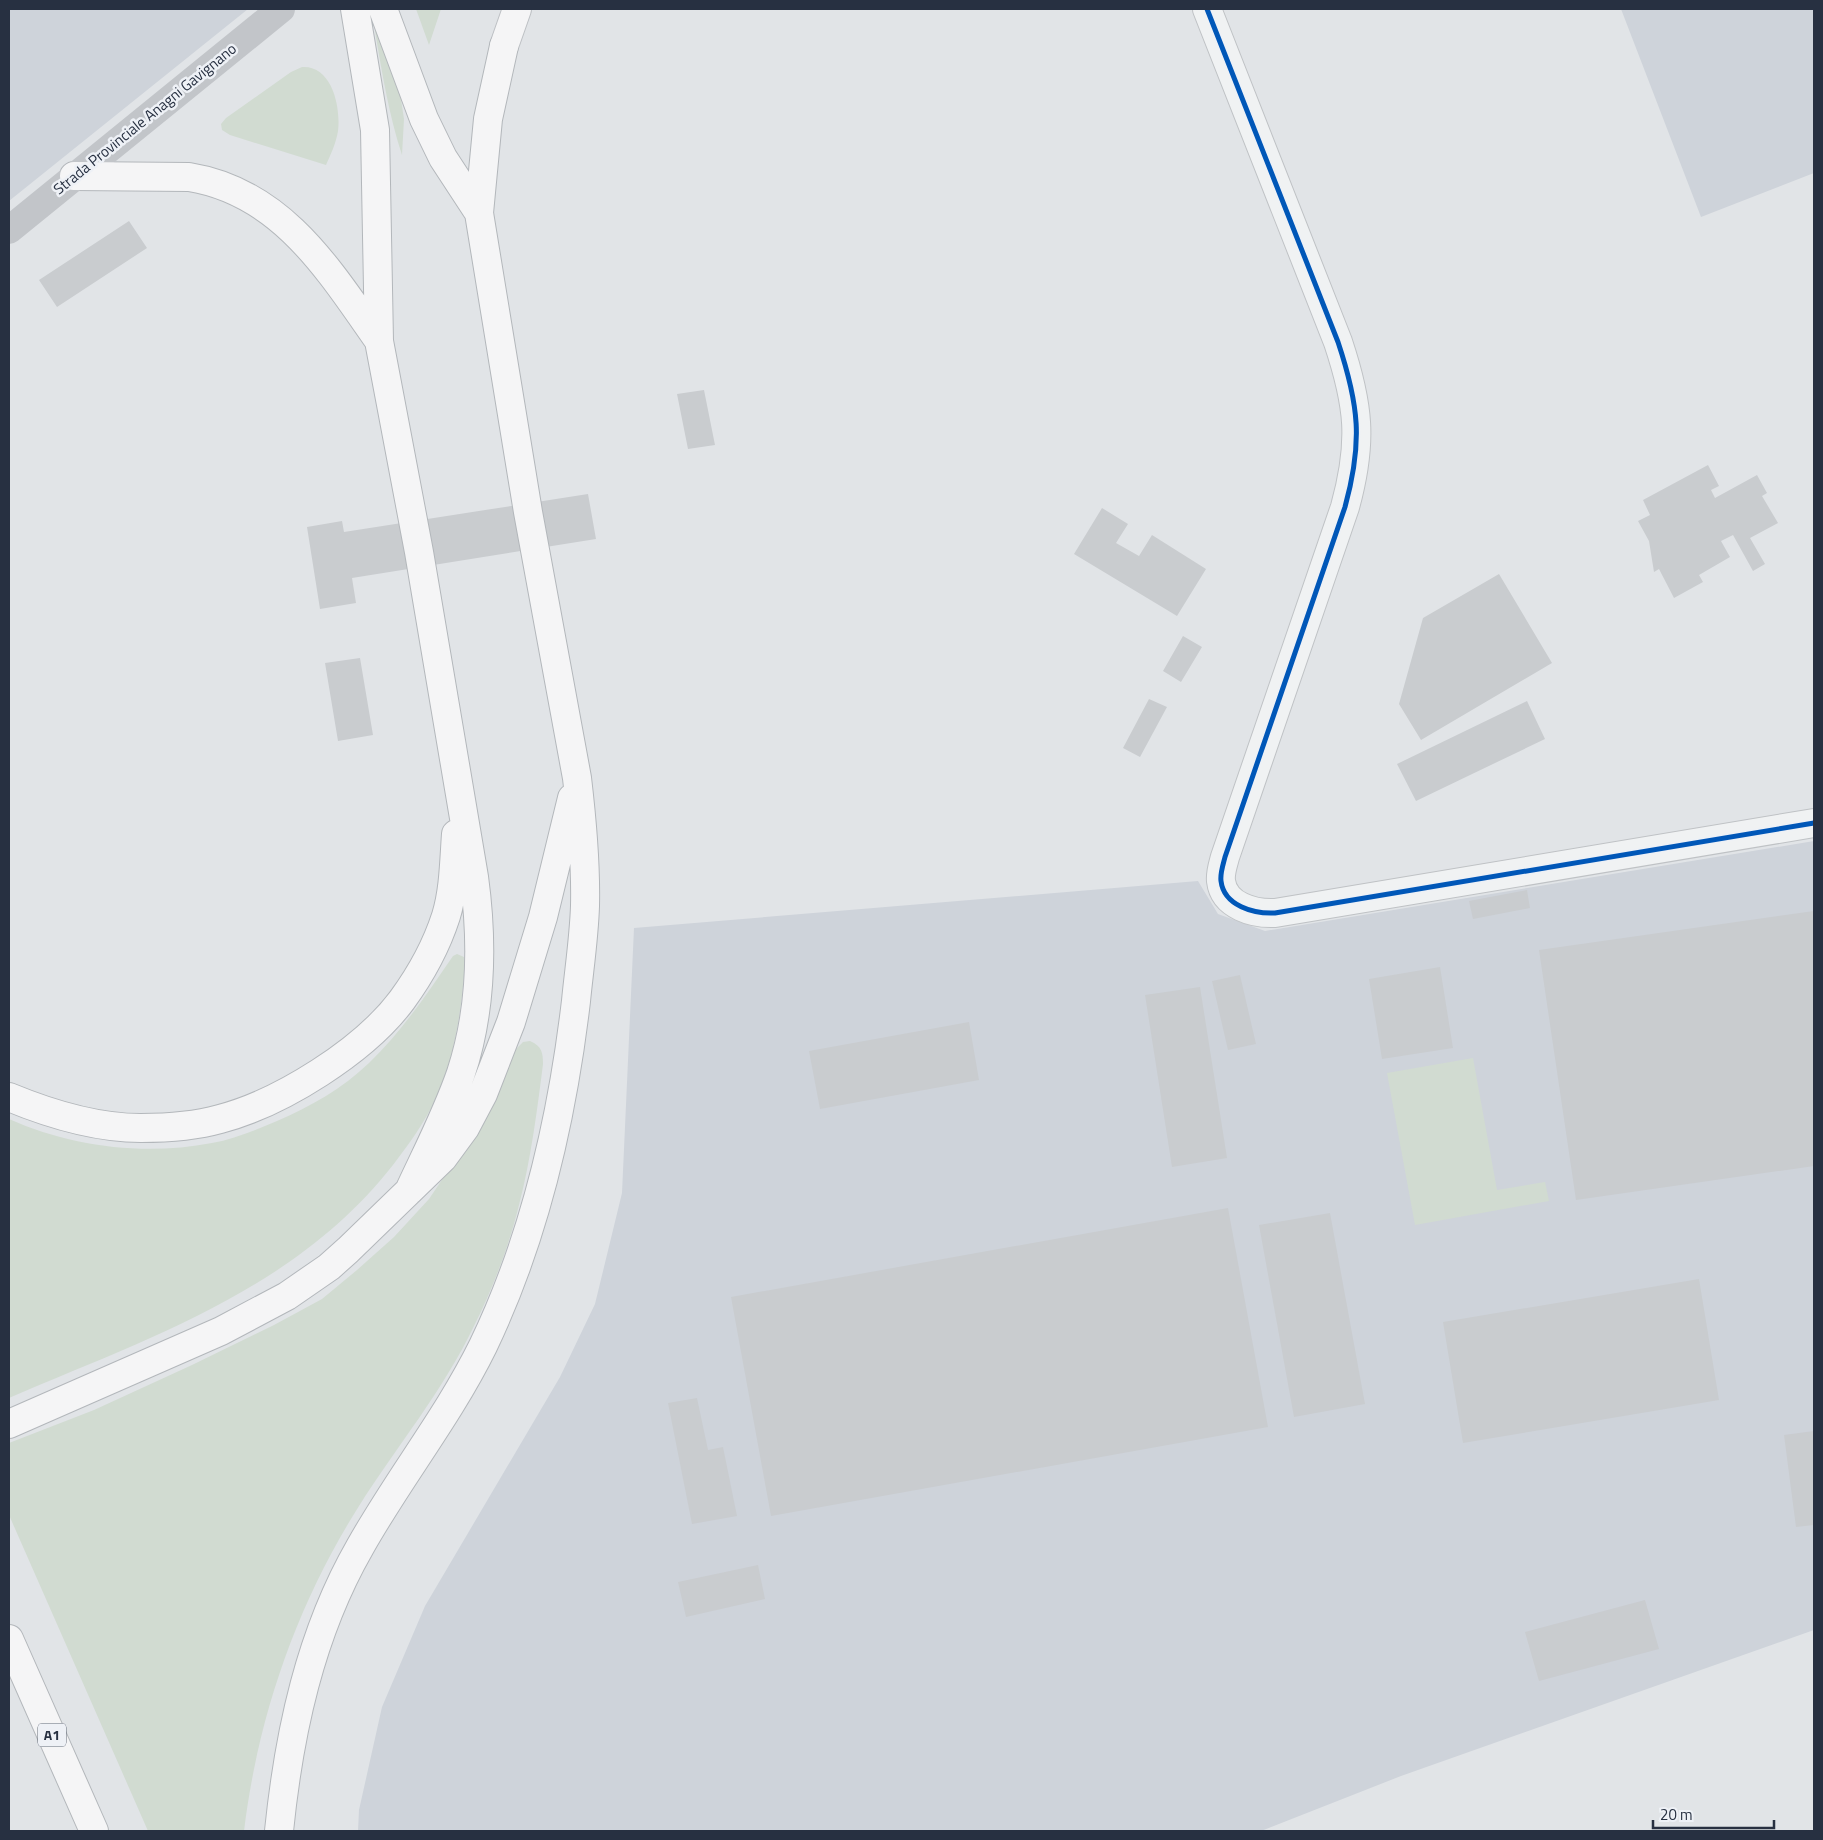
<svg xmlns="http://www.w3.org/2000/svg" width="1823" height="1840" font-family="'Titillium Web',sans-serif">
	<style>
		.built { fill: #ced3da }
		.green { fill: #d1dbd1 }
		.building { fill: #c9cccf }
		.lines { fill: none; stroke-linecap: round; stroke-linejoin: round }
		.street-casing { stroke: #bfc2c5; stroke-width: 30 }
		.primary-casing { stroke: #bdc0c4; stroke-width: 30 }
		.highway-casing { stroke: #b3b7bb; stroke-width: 30 }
		.street { stroke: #f0f2f3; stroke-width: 28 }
		.secondary { stroke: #c2c5c9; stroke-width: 28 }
		.primary { stroke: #f5f5f6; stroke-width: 28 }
		.highway { stroke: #f5f5f6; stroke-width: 28 }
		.cycleway-casing { stroke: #eef1f6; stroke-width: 8 }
		.cycleway { stroke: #0057b8; stroke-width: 5 }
		.labels { text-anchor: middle; stroke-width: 5; stroke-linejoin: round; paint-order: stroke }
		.shield { fill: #eef1f6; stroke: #636a77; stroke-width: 1 }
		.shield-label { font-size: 14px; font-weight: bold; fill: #273041 }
		.street-label { font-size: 15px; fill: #273041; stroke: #eef1f6 }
	</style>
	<rect width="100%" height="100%" fill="#e1e4e7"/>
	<path class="built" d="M9,9h239l-239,192z
		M1621,9h193v164l-113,44z
		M1814,841v789l-413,146 -140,55h-903l1,-21 23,-103 43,-101 135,-229 35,-73 27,-111 12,-265 564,-47 20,33 47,17z"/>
	<path class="green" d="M416,9h25l-12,36z
		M376,27l22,53 6,39 -2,36c-13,-40 -20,-82 -27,-124z
		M302,67c30,-2 39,40 36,64 -2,12 -7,23 -12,34l-96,-30 -8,-5 -1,-6 5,-6 65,-46z
		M457,954l7,3 1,5c-3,46 -10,94 -29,136 -11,24 -27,46 -43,67 -98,125 -244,173 -384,233v-279c63,28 135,37 203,24 22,-4 44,-13 65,-22 33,-14 66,-33 92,-58 33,-32 58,-69 84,-107z
		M530,1041c12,5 13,12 13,23 -6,47 -12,95 -24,141 -10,41 -26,83 -45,121 -31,65 -77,120 -115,180 -62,98 -101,210 -115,325h-96l-139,-316v-72l85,-33 98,-45 82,-40 48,-26 35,-29 37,-33 35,-38 27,-40 57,-107 10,-10z
		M1473,1058l24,132 48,-8 4,19 -134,24 -28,-152z"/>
	<path class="building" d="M129,221l18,27 -90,59 -18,-27z
		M704,390l11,55 -27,4 -11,-55z
		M1708,465l11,21 -8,4 4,8 42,-23 10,18 -5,3 16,27 -28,15 15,26 -12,7 -20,-36 -12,6 9,16 -31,18 4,7 -29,16 -15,-29 -5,3 -5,-31 -11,-20 12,-6 -7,-15z
		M588,494l8,45 -244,39 4,25 -36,6 -13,-82 35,-6 2,11z
		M1102,508l26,16 -12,19 23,13 13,-21 54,34 -29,47 -103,-62z
		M1499,574l53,89 -131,77 -22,-36 24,-86z
		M1183,636l19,11 -21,35 -18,-11z
		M360,658l13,77 -35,6 -13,-78z
		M1149,699l18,8 -27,50 -17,-9z
		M1527,701l18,38 -129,62 -19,-37z
		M1527,890l3,18 -57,11 -4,-18z
		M1814,911v255l-238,34 -37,-250z
		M1440,967l13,81 -71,11 -13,-80z
		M1240,975l16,69 -28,6 -16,-69z
		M1200,987l27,171 -55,9 -27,-172z
		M969,1022l10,58 -159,29 -11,-58z
		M1228,1208l40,219 -497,89 -40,-219z
		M1330,1213l35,191 -71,13 -35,-192z
		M1699,1279l20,121 -256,43 -20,-121z
		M697,1398l11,52 15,-3 14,69 -45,8 -24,-121z
		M1814,1431v94l-18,2 -12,-92z
		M758,1565l7,34 -79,18 -8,-35z
		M1645,1600l14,49 -120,32 -14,-49z"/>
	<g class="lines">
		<g class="street-casing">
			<path id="street" d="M1207,9l131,333c21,63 25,100 7,165l-120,350c-2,8 -5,16 -4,24 3,25 33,33 54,32l539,-90"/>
		</g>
		<g class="primary-casing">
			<path id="primary" d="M504,46l13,-37"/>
		</g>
		<g class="highway-casing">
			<path id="highway" d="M355,9l20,121 4,211 40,211 55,325c9,66 8,132 -13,196 -14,41 -34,79 -52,118
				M383,9l41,110 19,39 36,55
				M74,176l115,1c93,15 140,93 190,164
				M9,1097c41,17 87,31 132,31 27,0 54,-2 79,-9 61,-16 144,-68 182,-119 19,-26 34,-53 44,-84 8,-26 8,-55 10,-82
				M9,1424l212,-93 66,-35 42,-29 19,-17 95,-92 22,-30 18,-34 28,-72 32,-105 29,-119
				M9,1639l85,192
				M279,1831c10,-98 31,-197 81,-284 38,-68 88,-130 123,-201 52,-108 79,-226 93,-345 3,-31 8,-63 9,-95 1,-42 -3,-86 -8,-128l-49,-266 -49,-299 9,-94 16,-73"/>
		</g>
		<use href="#street" class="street"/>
		<path class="secondary" d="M9,230l272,-221"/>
		<use href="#primary" class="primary"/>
		<use href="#highway" class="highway"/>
		<g class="cycleway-casing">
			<path id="cycleway" d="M1207,9l131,333c21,63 25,100 7,165l-120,350c-2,8 -5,16 -4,24 3,25 33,33 54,32l539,-90"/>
		</g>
		<use href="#cycleway" class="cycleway"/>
	</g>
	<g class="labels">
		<rect class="shield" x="38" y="1723.5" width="28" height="23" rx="4"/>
		<g class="shield-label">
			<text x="52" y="1740">A1</text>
		</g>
		<g class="street-label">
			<text transform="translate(145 119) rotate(-39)" y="5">Strada Provinciale Anagni Gavignano</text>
		</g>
	</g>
	<rect width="1823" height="1840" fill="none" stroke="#273041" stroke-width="20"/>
	<path d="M1653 1820v8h121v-8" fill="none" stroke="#273041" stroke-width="2.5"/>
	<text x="1660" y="1820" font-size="15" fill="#273041" stroke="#eef1f6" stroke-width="4" paint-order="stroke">20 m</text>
</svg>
